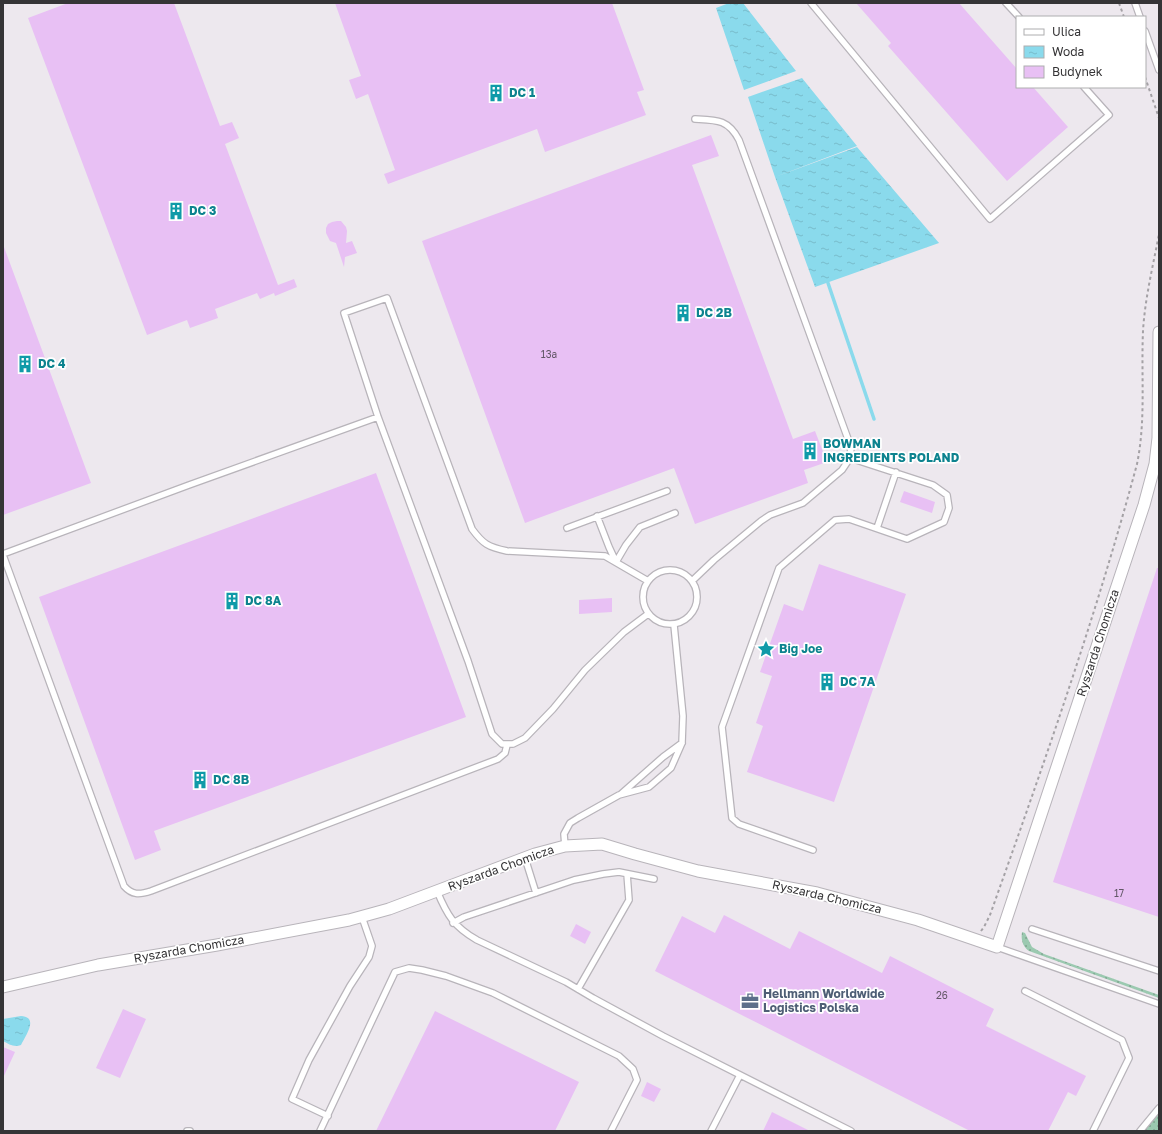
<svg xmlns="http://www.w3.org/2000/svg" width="1162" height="1134" font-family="'Golos Text',sans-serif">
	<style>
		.grass { fill: url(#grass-dots) }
		.water { fill: url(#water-ripples) }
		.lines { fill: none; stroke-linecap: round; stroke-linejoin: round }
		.stream { stroke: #8adaec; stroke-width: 3.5 }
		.building { fill: #e8c0f4 }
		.service-casing { stroke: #b8b4ba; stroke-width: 8 }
		.minor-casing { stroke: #b8b4ba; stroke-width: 13 }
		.path { stroke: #a4a1a5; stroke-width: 2; stroke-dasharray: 3 3; stroke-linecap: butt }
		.service { stroke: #fff; stroke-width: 5.5 }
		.minor { stroke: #fff; stroke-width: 11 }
		.labels { text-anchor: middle; stroke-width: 3.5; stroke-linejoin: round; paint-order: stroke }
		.number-label { font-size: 10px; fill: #625766 }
		.culture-label { font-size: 12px; font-weight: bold; fill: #0d838f; stroke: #fff; text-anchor: start }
		.street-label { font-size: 12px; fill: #353436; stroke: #fff }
		.service-label { font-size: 12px; font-weight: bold; fill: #4e5e75; stroke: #fff; text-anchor: start }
	</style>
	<defs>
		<pattern id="grass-dots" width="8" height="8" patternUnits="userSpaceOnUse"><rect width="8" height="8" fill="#9bc9b0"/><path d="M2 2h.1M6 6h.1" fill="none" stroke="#7fa490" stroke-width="1.8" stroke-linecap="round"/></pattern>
		<pattern id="water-ripples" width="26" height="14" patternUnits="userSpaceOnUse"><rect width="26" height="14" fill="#8adaec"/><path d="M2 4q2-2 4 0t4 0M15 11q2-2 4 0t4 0" fill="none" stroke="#78bccb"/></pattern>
	</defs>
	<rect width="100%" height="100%" fill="#ede8ee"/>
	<path class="grass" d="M1022,932l3,1 7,14 12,7 115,41v3l-130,-47c-7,-5 -8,-12 -7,-19z
		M1159,1112v19h-15z"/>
	<path class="water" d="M729,3h14l53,68 -52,19 -28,-82z
		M802,78l55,68 -82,31 -27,-80z
		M857,147l82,96 -124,44 -40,-110z
		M21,1016c18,1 5,19 0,29 -7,3 -12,-1 -18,-4v-22z"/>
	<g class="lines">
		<path class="stream" d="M828,283l46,136"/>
	</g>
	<path class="building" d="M68,3h106l46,123 12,-4 7,16 -14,6 53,141 16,-6 3,8 -22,9 -1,-3 -14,6 -3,-6 -42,16 3,9 -28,10 -3,-8 -40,15 -119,-317z
		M335,3h277l32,87 -7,2 9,23 -101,37 -8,-23 -149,55 -4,-10 11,-4 -27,-76 -12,5 -7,-19 12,-4z
		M856,3h103l58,66v18h16l35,40 -61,54 -119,-135 3,-3z
		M711,135l8,21 -27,9 101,274 22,-8 12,31 -23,8 4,13 -113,41 -21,-56 -149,55 -103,-282z
		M337,221h4l5,6 1,4 -1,12 6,-2 5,12 -12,4 -1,10 -8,-24 -6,-2 -4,-8v-5l2,-4 4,-2z
		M3,247h1l87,236 -88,32z
		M376,473l90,244 -312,114 7,19 -26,10 -96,-263z
		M904,491l31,11 -3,11 -32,-11z
		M819,564l87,30 -72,208 -87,-30 16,-46 -7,-3 16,-47 -12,-4 24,-68 19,7z
		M1157,568h2v349l-106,-35z
		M612,598v14l-33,2v-14z
		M724,915l66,34 9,-18 83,42 8,-17 104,53 -8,17 100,50 -10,20 -8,-4 -20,39h-78l-315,-160 27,-55 33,17z
		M576,924l15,8 -6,12 -15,-8z
		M123,1009l23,10 -26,59 -24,-10z
		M435,1011l144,71 -24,49h-179z
		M3,1047l12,5 -12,26z
		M647,1082l14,7 -7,13 -13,-6z
		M772,1112l38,19h-47z"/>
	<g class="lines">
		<g class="service-casing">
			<path id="service" d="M811,3l179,216 119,-104 -25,-28
				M1006,3l13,14
				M1135,3l5,14
				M1145,31l14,39
				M695,119c21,1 33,0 44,21l109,299 3,8 -1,11
				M597,516l12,31 7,15
				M567,528l100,-37
				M877,528l19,-56
				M3,554l186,-69 189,-68
				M3,555l121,331c8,9 15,9 27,5l347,-132 7,-6 2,-8
				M616,562l10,-17 14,-18 35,-14
				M643 597a27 27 0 1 1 54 0a27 27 0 1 1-54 0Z
				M692,581l22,-21 47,-39 9,-6 33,-12 39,-33 8,-12 83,27 14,10 2,13 -5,14 -37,17 -58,-20 -14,1 -56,48 -57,159 10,91 7,6 74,26
				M648,614l-24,18 -39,38 -32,39 -28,29 -12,6h-11l-10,-10 -24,-73 -90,-244 -34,-104 43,-15 85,231c11,15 16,18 35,22l98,5 43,25
				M621,794l42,-37 19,-14
				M565,846l-1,-12 6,-11 8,-5 41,-23 30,-8 22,-19 11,-25 1,-27 -9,-91
				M525,858l11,35
				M437,891c10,24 17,36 40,49l89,42 27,16 70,38 188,95
				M453,923l11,-6 110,-37 29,-6 16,-2 35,7
				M1032,929l127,42
				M997,947l162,57
				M578,989l51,-89 -2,-26
				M1025,991l97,49 7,18 -36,73
				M328,1116l-36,-17 17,-39 41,-74 19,-29 3,-11 -10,-29
				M187,1131h3
				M320,1131l75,-159 14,-4 13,2 24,6 47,17 126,63 14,13 4,11 -26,51
				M711,1131l29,-56
				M1140,1131l19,-23"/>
		</g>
		<g class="minor-casing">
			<path id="minor" d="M3,987l95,-22 119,-20 132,-25 40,-11 146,-55 30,-8 37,-2 33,10 63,17 119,22 101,27 79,27 147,-442 11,-41 3,-26 1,-106"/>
		</g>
		<path class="path" d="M1119,3l5,14
			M1145,77l14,41
			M981,931l3,-4 6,-12c53,-149 106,-298 147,-451 9,-44 4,-88 6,-133 2,-33 10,-65 16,-97"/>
		<use href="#service" class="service"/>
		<use href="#minor" class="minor"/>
	</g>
	<defs>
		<g id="building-bare" transform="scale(1.38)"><path d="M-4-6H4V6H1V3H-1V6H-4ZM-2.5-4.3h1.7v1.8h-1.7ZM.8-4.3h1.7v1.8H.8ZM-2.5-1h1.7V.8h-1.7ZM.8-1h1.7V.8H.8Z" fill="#0f9aa8" stroke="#fff" stroke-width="2.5" paint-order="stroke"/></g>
		<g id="sight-bare" transform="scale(1.38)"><path d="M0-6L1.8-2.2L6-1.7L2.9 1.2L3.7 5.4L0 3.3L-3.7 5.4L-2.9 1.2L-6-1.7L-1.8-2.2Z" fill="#0f9aa8" stroke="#fff" stroke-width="2.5" paint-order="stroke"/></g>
		<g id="office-bare" transform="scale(1.38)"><path d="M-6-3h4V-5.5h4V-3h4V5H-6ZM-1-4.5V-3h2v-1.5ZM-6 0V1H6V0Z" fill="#5c6f8a" stroke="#fff" stroke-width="2.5" paint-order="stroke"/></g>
	</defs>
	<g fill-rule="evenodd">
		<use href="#building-bare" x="496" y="93"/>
		<use href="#building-bare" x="176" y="211"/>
		<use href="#building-bare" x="683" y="313"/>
		<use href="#building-bare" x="25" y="364"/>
		<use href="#building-bare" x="810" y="451"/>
		<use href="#building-bare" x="232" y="601"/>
		<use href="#sight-bare" x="766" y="649"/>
		<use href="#building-bare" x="827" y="682"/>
		<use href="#building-bare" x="200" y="780"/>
		<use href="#office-bare" x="750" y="1001"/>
	</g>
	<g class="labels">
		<g class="number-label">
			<text x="549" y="358">13a</text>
			<text x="1119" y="897">17</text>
			<text x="942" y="999">26</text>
		</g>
		<g class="culture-label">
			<text x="509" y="97">DC 1</text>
			<text x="189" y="215">DC 3</text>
			<text x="696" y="317">DC 2B</text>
			<text x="38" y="368">DC 4</text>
			<text x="823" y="448">BOWMAN<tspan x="823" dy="14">INGREDIENTS POLAND</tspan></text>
			<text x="245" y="605">DC 8A</text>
			<text x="779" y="653">Big Joe</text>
			<text x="840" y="686">DC 7A</text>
			<text x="213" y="784">DC 8B</text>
		</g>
		<g class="street-label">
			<text transform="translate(1098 643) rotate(-72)" y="4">Ryszarda Chomicza</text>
			<text transform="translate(501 868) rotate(-20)" y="4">Ryszarda Chomicza</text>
			<text transform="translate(827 897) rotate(13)" y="4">Ryszarda Chomicza</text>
			<text transform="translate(189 949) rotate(-10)" y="4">Ryszarda Chomicza</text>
		</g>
		<g class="service-label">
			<text x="763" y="998">Hellmann Worldwide<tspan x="763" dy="14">Logistics Polska</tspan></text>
		</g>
	</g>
	<rect width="1162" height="1134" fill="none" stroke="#353436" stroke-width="8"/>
	<rect x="1016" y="16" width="130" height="72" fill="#ffffff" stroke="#aeaeaf"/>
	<rect x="1024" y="29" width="20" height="6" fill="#ffffff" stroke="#aeaeaf"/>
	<text x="1052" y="36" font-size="12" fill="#353436">Ulica</text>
	<rect x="1024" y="46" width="20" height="12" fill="url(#water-ripples)" stroke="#aeaeaf"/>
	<text x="1052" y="56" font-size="12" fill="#353436">Woda</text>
	<rect x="1024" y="66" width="20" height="12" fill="#e8c0f4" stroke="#aeaeaf"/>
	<text x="1052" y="76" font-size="12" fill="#353436">Budynek</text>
</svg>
